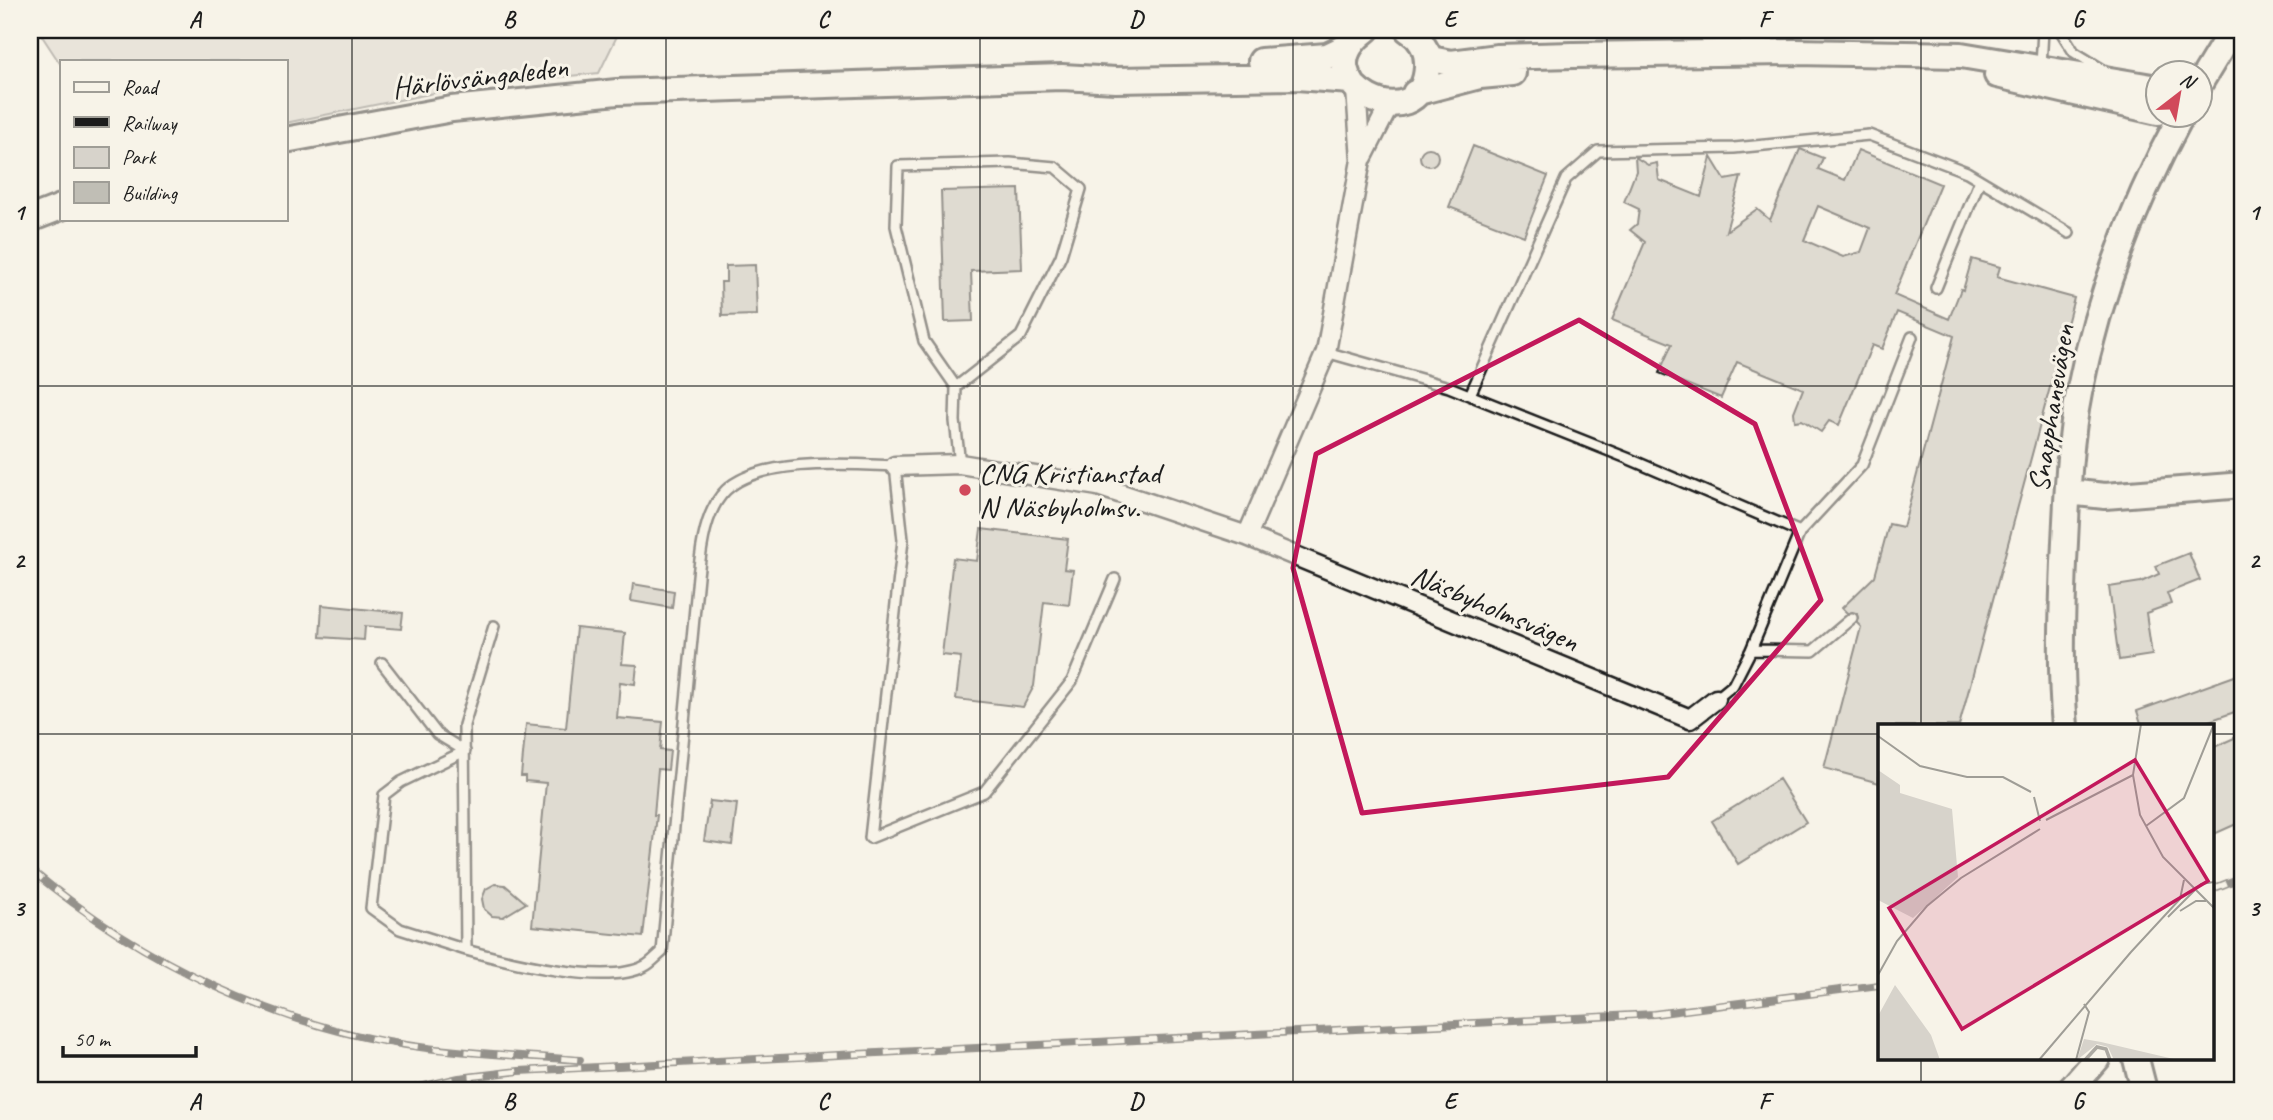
<svg xmlns="http://www.w3.org/2000/svg" width="2273" height="1120" font-family="Caveat,sans-serif">
	<style>
		.green { fill: #d7d3cb; stroke: #7a7874; stroke-width: 2 }
		.building { fill: #c0beb5; stroke: #1c1c1c; stroke-width: 2; fill-rule: evenodd }
		.lines { fill: none; stroke-linecap: round; stroke-linejoin: round }
		.lane-casing { stroke: #1c1c1c; stroke-width: 14 }
		.street-casing { stroke: #1c1c1c; stroke-width: 23 }
		.secondary-casing { stroke: #1c1c1c; stroke-width: 30 }
		.lane { stroke: #f7f3e8; stroke-width: 9 }
		.street { stroke: #f7f3e8; stroke-width: 18 }
		.secondary { stroke: #f7f3e8; stroke-width: 24 }
		.rail-casing { stroke: #1c1c1c; stroke-width: 8 }
		.rail { stroke: #f7f3e8; stroke-width: 5; stroke-dasharray: 16; stroke-linecap: butt }
		.marked { fill: none; stroke: #c2185b; stroke-width: 5; stroke-linejoin: round }
		.grid { fill: none; stroke: #1c1c1c; stroke-width: 2; stroke-opacity: 0.55 }
		.poi-dot { fill: #d1495b; stroke: #f7f3e8; stroke-width: 2.5 }
		.labels { text-anchor: middle; stroke-width: 6; stroke-linejoin: round; paint-order: stroke }
		.street-label { font-size: 30px; fill: #1c1c1c; stroke: #f7f3e8 }
		.poi-label { font-size: 30px; fill: #1c1c1c; stroke: #f7f3e8; text-anchor: start }
		.inset-river { fill: none; stroke: #aca9a2; stroke-width: 3.5 }
		.inset-road { fill: none; stroke: #9f9d96; stroke-width: 2 }
		.view { fill: #c2185b; fill-opacity: 0.15; stroke: #c2185b; stroke-width: 3.5 }
		.inset-edge { fill: none; stroke: #1c1c1c; stroke-width: 3.5 }
		.neatline { fill: none; stroke: #1c1c1c; stroke-width: 2.5 }
		.grid-label { font-size: 23px; text-anchor: middle; font-weight: bold; fill: #1c1c1c }
	</style>
	<rect width="100%" height="100%" fill="#f7f3e8"/>
	<filter id="ink" filterUnits="userSpaceOnUse"><feTurbulence type="fractalNoise" baseFrequency=".0143" numOctaves="2"/><feDisplacementMap in="SourceGraphic" scale="14" xChannelSelector="R" yChannelSelector="G"/><feConvolveMatrix kernelMatrix="1 2 1 2 8 2 1 2 1" color-interpolation-filters="sRGB"/></filter>
	<g filter="url(#ink)">
		<path class="green" d="M38,30h582l-21,43 -130,13 -184,37v-62h-224v4z"/>
		<path class="building" d="M1473,146l75,30 -24,60 -75,-29z
			M1420 157a9 9 0 1 1 18 0a9 9 0 1 1-18 0Z
			M1800,149l23,9 -5,11 27,11 13,-30 82,34 -46,111 55,24 12,-30 2,1 9,-31 28,8 -3,10 77,21 -115,428h-80v57l-55,-15 37,-141 -4,-4v-10h-10l-5,-5 33,-32 14,-52 14,3 51,-191 -57,-24 -15,37 -10,-4 -33,80 -10,-4 -8,11 -19,-12 -7,1 -1,-9 9,-23 -66,-27 -16,36 -62,-25 13,-29 -60,-24 33,-78 -15,-12 7,-6 2,-15 -15,-7 12,-31 -1,-14 13,8 9,-2 2,17 42,17 10,-40 14,23 16,-3 -15,54 31,-22 13,11zM1818,206l52,22 -9,24 -18,5 -39,-17z
			M1019,189l3,80 -51,2 2,50 -28,1 -4,-131z
			M755,265l2,50 -35,1 -1,-34h5v-16z
			M981,529l87,10 -4,30 9,1 -4,35 -25,-3 -10,84 -11,21 -67,-8 5,-42 -19,-2 11,-97 24,3z
			M2189,553l11,27 -33,13 4,11 -25,9 6,42 -33,5 -10,-73 32,-5 18,-8 -3,-8z
			M633,584l41,7 -2,17 -41,-7z
			M322,605l81,8 -2,16 -36,-3 -1,14 -44,-3z
			M576,628l49,5 -3,31 15,1 -2,19 -15,-2 -3,36 46,4 -3,28 10,1 -2,19 -10,-1 -4,46h3l-14,122 -111,-11 14,-143 -21,-2v-5h-4l5,-52 40,4z
			M2243,673v36l-48,17h-53l-5,-15z
			M2243,734v87l-31,14v-87z
			M1779,779l27,43 -68,42 -26,-43z
			M710,801l27,3 -5,41 -28,-4z
			M495,884l10,1 21,18 -23,14 -11,-1 -8,-7 -2,-10 4,-10z"/>
		<g class="lines">
			<g class="lane-casing">
				<path id="lane" d="M2060,30l14,22 31,19
					M2041,66l2,-36
					M1936,288l44,-108
					M1326,352l123,35 178,71 173,74 -49,118 -18,35 -17,14
					M956,387l65,-51 40,-80 20,-67 -26,-22 -45,-4 -112,3 -2,60 28,115 32,46 -1,34 5,43
					M1470,395l96,-216 32,-28 136,-3 135,-13 98,37 102,61
					M1800,532l62,-67 50,-128
					M494,626l-30,99 2,225c40,11 141,37 179,16 6,-3 11,-9 17,-14l36,-376c3,-27 7,-66 28,-86 35,-33 124,-26 169,-24l8,74 -33,298 114,-46 88,-111 43,-102
					M1751,650l62,1 39,-33
					M382,663l55,71 28,17 -64,31 -17,13 -13,113 29,21 66,21"/>
			</g>
			<g class="street-casing">
				<path id="street" d="M1363,157l27,-53
					M895,466l65,-2 138,22 149,50 79,-184 35,-192 -5,-71
					M1247,536l443,183 26,-20"/>
			</g>
			<g class="secondary-casing">
				<path id="secondary" d="M1366,30c-70,52 57,115 61,37 1,-16 -6,-29 -19,-37
					M1421,42l10,17 20,4 47,-6 75,-2 223,-3 165,3 197,33
					M1261,61l66,-5 25,-12
					M1997,75l161,37
					M2200,83l32,-53
					M1415,93l65,-17 33,-3
					M285,140l167,-31 165,-17 445,-15 54,3 181,-3 54,4
					M30,219l31,-12
					M2068,492l37,4 138,-11
					M2065,726c-5,-54 -3,-109 -1,-164 3,-56 4,-114 15,-169 19,-97 55,-190 102,-277
					M2136,1059l8,31
					M2070,1090l27,-31"/>
			</g>
			<use href="#lane" class="lane"/>
			<use href="#street" class="street"/>
			<use href="#secondary" class="secondary"/>
			<g class="rail-casing">
				<path id="rail" d="M30,869c111,93 252,161 397,179 51,6 102,8 153,12
					M2212,889l31,-12
					M407,1090l52,-12 60,-7 1135,-57 225,-29"/>
			</g>
			<use href="#rail" class="rail"/>
		</g>
	</g>
	<path d="M0 0H2273V1120H0ZM1579,320l176,104 66,176 -153,177 -306,36 -69,-245 23,-114z" fill="#f7f3e8" fill-opacity=".55" fill-rule="evenodd"/>
	<path class="marked" d="M1579,320l176,104 66,176 -153,177 -306,36 -69,-245 23,-114z"/>
	<path class="grid" d="M352,30v1060M666,30v1060M980,30v1060M1293,30v1060M1607,30v1060M1921,30v696M30,386h2213M30,734h1849M2212,734h31M1921,1059v31"/>
	<circle class="poi-dot" cx="965" cy="490" r="7"/>
	<g class="labels">
		<g class="street-label">
			<text transform="translate(480 77) rotate(-7)" y="10">Härlövsängaleden</text>
			<text transform="translate(2051 408) rotate(-81)" y="10">Snapphanevägen</text>
			<text transform="translate(1495 608) rotate(23)" y="10">Näsbyholmsvägen</text>
		</g>
		<g class="poi-label">
			<text x="979" y="483">CNG Kristianstad<tspan x="979" dy="34">N Näsbyholmsv.</tspan></text>
		</g>
	</g>
	<g transform="translate(1878 724)">
		<rect width="336" height="336" fill="#f7f3e8"/>
		<path d="M0,46l22,15v8l52,16 6,68 -45,41 -35,-18zM17,261l36,50 9,25h-62v-44zM206,315l17,3 77,18h-64l-6,-13 -11,-3 -20,16z" fill="#d7d3cb"/>
		<path class="inset-river" d="M207,336l12,-13 9,2 4,11"/>
		<path class="inset-road" d="M263,0l-8,51 7,40 23,42 51,51M0,12l42,30 47,11h36l28,15M156,73l6,24M168,96l87,-45M268,102l38,-28 30,-74M302,187l16,-10h10M290,193l33,-33 13,-2M253,228l49,-53 4,-19M0,251l19,-34 30,-35 34,-28 79,-49M161,336l92,-108M198,336l13,-48 -5,-8"/>
		<path class="view" d="M257,36l73,121 -246,148 -73,-121z"/>
		<rect width="336" height="336" class="inset-edge"/>
	</g>
	<rect width="2273" height="1120" fill="none" stroke="#f7f3e8" stroke-width="77"/>
	<rect x="60" y="60" width="228" height="161" fill="#f7f3e8" stroke="#9f9d96" stroke-width="2"/>
	<rect x="74" y="82" width="35" height="10" fill="#f7f3e8" stroke="#9f9d96" stroke-width="2"/>
	<text x="122" y="94" font-size="21" fill="#1c1c1c">Road</text>
	<rect x="74" y="117" width="35" height="10" fill="#1c1c1c" stroke="#9f9d96" stroke-width="2"/>
	<text x="122" y="130" font-size="21" fill="#1c1c1c">Railway</text>
	<rect x="74" y="147" width="35" height="21" fill="#d7d3cb" stroke="#9f9d96" stroke-width="2"/>
	<text x="122" y="164" font-size="21" fill="#1c1c1c">Park</text>
	<rect x="74" y="182" width="35" height="21" fill="#c0beb5" stroke="#9f9d96" stroke-width="2"/>
	<text x="122" y="200" font-size="21" fill="#1c1c1c">Building</text>
	<g transform="translate(2179 94) rotate(31)"><circle r="33" fill="#f7f3e8" stroke="#9f9d96" stroke-width="2"/>
	<path d="M0-5L12 26L0 18L-12 26Z" fill="#d1495b"/>
	<text y="-10" font-size="19" font-weight="bold" text-anchor="middle" fill="#1c1c1c">N</text>
	</g>
	<path d="M63 1046v10h133v-10" fill="none" stroke="#1c1c1c" stroke-width="3.5"/>
	<text x="74" y="1046" font-size="21" fill="#1c1c1c" stroke="#f7f3e8" stroke-width="5" paint-order="stroke">50 m</text>
	<rect x="38" y="38" width="2196" height="1044" class="neatline"/>
	<g class="grid-label">
		<text x="195" y="27">A</text>
		<text x="509" y="27">B</text>
		<text x="823" y="27">C</text>
		<text x="1136" y="27">D</text>
		<text x="1450" y="27">E</text>
		<text x="1764" y="27">F</text>
		<text x="2078" y="27">G</text>
		<text x="19" y="220">1</text>
		<text x="2254" y="220">1</text>
		<text x="19" y="568">2</text>
		<text x="2254" y="568">2</text>
		<text x="19" y="916">3</text>
		<text x="2254" y="916">3</text>
		<text x="195" y="1109">A</text>
		<text x="509" y="1109">B</text>
		<text x="823" y="1109">C</text>
		<text x="1136" y="1109">D</text>
		<text x="1450" y="1109">E</text>
		<text x="1764" y="1109">F</text>
		<text x="2078" y="1109">G</text>
	</g>
</svg>
